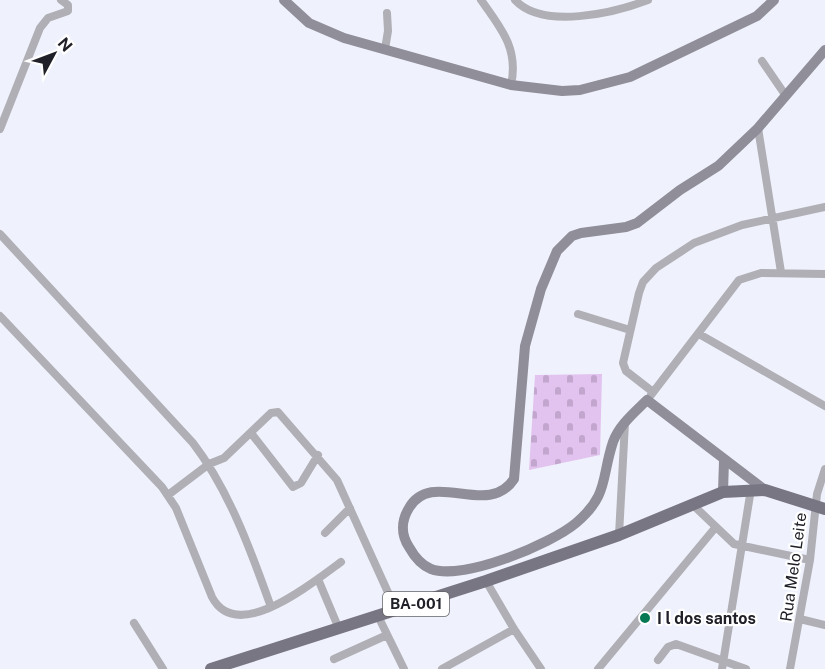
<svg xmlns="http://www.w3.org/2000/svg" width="825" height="669" font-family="'Public Sans',sans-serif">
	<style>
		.cemetery { fill: url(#cemetery-stones) }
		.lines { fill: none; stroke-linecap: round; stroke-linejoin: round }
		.street { stroke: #b0afb6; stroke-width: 8 }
		.secondary { stroke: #908e99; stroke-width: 10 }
		.primary { stroke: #797683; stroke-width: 12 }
		.poi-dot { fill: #057853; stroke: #fff; stroke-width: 2 }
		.labels { text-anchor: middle; stroke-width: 4.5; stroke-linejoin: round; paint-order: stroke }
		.shield { fill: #fff; stroke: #636468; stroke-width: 1.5 }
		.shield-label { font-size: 15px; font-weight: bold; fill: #202128 }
		.street-label { font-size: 16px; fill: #202128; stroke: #fff }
		.poi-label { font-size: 16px; font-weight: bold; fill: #202128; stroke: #fff; text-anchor: start }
	</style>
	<defs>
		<pattern id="cemetery-stones" width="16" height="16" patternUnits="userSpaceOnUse" patternTransform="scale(1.5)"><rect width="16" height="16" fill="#e2c2ef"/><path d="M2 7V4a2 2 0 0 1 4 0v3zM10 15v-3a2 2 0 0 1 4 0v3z" fill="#c2a6cd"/></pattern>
	</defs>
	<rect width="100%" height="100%" fill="#eff2fc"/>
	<path class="cemetery" d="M602,374l-2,81 -71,15 6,-95z"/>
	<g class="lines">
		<path class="street" d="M481,0c20,28 38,49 30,85
			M515,0c28,30 99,13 133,0
			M385,49l3,-18 -1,-18
			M762,61l24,35
			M758,128l23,144
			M0,129l40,-101 8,-10 20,-7v-6l-7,-5
			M0,234l193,209c36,47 58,108 78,164
			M578,314l52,16
			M0,316l162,171 14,21 36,89c25,48 100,-14 129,-35
			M699,334l126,72
			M653,392l-27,-21 -3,-8 16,-70 4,-11 13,-14 38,-25 48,-18 83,-18
			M651,395l88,-115 22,-7 64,1
			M251,433l42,54 8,-4 17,-28
			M168,495l41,-31 15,-6 47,-45 7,-1 59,68 59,130
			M692,504l42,40 76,16
			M325,533l25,-25
			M619,535l6,-112
			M318,579l21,50
			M486,581l28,48 27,40
			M378,616l26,53
			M800,619l25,6
			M134,623l29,46
			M334,659l53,-24
			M658,660l10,-13 8,-3 70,25
			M442,669l72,-40
			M598,669l117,-141
			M722,669l29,-180
			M790,669l20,-109 7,-66 8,-25"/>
		<path class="secondary" d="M284,0l25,23 35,15 167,47 51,6 18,-1 50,-13 127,-61 17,-16
			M765,490l-118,-90c-12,12 -28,25 -34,42 -12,36 -4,53 -37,81 -25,21 -113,58 -145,46 -10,-4 -17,-13 -22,-22 -8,-12 -8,-26 0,-39 23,-40 79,11 105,-29l11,-133 16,-57 16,-38 15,-15 9,-3 45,-6 11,-4 43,-33 38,-24 40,-38 67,-78
			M723,492l1,-31"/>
		<path class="primary" d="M211,669l275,-88 133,-46 104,-43 42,-2 60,19"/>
	</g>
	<circle class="poi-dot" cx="645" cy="618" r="6"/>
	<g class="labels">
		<rect class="shield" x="383" y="592" width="66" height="24" rx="4.5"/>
		<g class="shield-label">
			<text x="416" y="609">BA-001</text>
		</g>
		<g class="street-label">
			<text transform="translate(793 567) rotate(-82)" y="6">Rua Melo Leite</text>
		</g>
		<g class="poi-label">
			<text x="657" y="624">I l dos santos</text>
		</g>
	</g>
	<g transform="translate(54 54) rotate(49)" stroke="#ffffff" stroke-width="4.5" paint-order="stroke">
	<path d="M0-4.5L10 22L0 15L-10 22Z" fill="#202128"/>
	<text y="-9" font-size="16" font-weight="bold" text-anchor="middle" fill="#202128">N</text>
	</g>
</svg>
